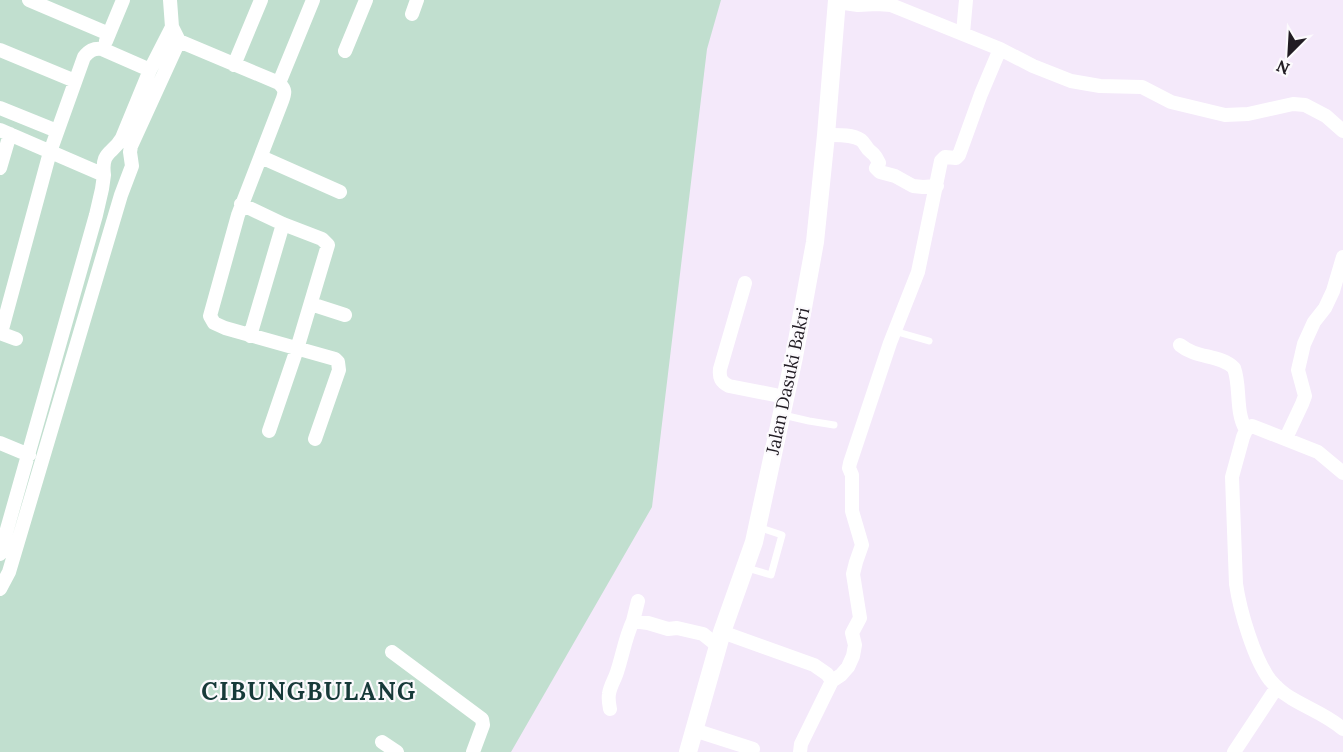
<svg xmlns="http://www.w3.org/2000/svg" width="1343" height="752" font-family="Lora,serif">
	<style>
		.green { fill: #c1dfcf }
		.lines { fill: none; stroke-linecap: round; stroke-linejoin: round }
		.service { stroke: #fff; stroke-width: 7 }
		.minor { stroke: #fff; stroke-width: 14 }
		.secondary { stroke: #fff; stroke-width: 18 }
		.labels { text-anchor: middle; stroke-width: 4.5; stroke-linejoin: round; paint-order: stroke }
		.street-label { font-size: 18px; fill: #211c23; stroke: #fcfafd }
		.district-label { font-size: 24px; font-weight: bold; letter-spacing: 1.5px; fill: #173a39; stroke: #fcfafd }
	</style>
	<rect width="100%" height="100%" fill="#f4e9fa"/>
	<path class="green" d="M0,0h721l-14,49 -55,458 -141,245h-511z"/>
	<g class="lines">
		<path class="service" d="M894,331l35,10
			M783,415l26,6 25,4
			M747,568l24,7 11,-40 -24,-8"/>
		<path class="minor" d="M29,0l80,34
			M170,0l2,27 7,14 100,42c7,7 6,10 3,18l-44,114 -28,101 4,7 11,5 110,31 3,3 1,8 -24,69
			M837,2l21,3 19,-1 14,1 109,44 33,17 38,15 29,5 42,1 29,15 54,13 23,-1 45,-10 12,1 21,11 17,15
			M412,14l5,-14
			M963,33l3,-33
			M106,41l17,-41
			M0,50l75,31
			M345,51l21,-51
			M234,65l27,-65
			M279,83l34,-83
			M0,108l57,23
			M0,130l104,45 -2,14 -6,26 -96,339
			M826,135c11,0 26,-1 35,5 4,3 5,8 9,11 5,4 6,6 9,12l-3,5 4,4 15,4 18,10 10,1 14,-1
			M261,157l79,35
			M0,168l10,-34
			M104,175c-3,-24 8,-20 18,-37l28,-68 22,-43
			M241,204l42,20 39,15 6,6 -31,104 -28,82
			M745,283l-25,86c-1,9 1,13 9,17l56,11
			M311,304l34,11
			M0,333l16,6
			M1,333l49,-181 34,-95c5,-6 9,-9 18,-8l48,21
			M250,336l33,-112
			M1180,345c17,14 39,9 54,23 7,19 1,44 12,62
			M1286,438l16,-34 3,-8 -7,-26 6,-26 10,-22 11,-14 8,-17 10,-34
			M0,443l29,12
			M1343,473l-25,-21 -66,-26 -6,4 -3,7 -11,40 4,107c4,27 18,75 34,96 6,7 14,14 21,18 18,11 36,17 52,31
			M0,589l9,-17 112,-377 11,-29 -2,-14 1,-6 48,-105
			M633,621l5,-20
			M722,632l92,33 13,9 5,7
			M392,652l90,67 1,6 -10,27
			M610,709c-1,-5 -2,-10 -1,-15 1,-8 6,-15 8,-22 6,-18 8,-34 16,-51l15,2 20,6 9,-1 26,6 15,12
			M694,730l59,19
			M382,742l15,10
			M800,752l1,-8 31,-63 9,-6 7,-8 5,-11 2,-11 -3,-12 8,-15 -7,-44 3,-12 6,-17 -10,-34v-36l-3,-7 1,-5 40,-120 28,-71 23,-111 4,-4 11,1 3,-3 22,-61 19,-45
			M1234,752l43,-65"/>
		<path class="secondary" d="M688,752l34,-120 32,-90 40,-185 21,-115 11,-107 11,-135"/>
	</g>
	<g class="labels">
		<g class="street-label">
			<text transform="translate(788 381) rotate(-78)" y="6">Jalan Dasuki Bakri</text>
		</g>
		<g class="district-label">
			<text x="309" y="700">CIBUNGBULANG</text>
		</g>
	</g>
	<g transform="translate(1289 54) rotate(204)" stroke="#fcfafd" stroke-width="4.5" paint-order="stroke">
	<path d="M0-4.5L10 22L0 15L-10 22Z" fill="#211c23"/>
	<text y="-9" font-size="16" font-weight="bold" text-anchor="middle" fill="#211c23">N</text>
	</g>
</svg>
